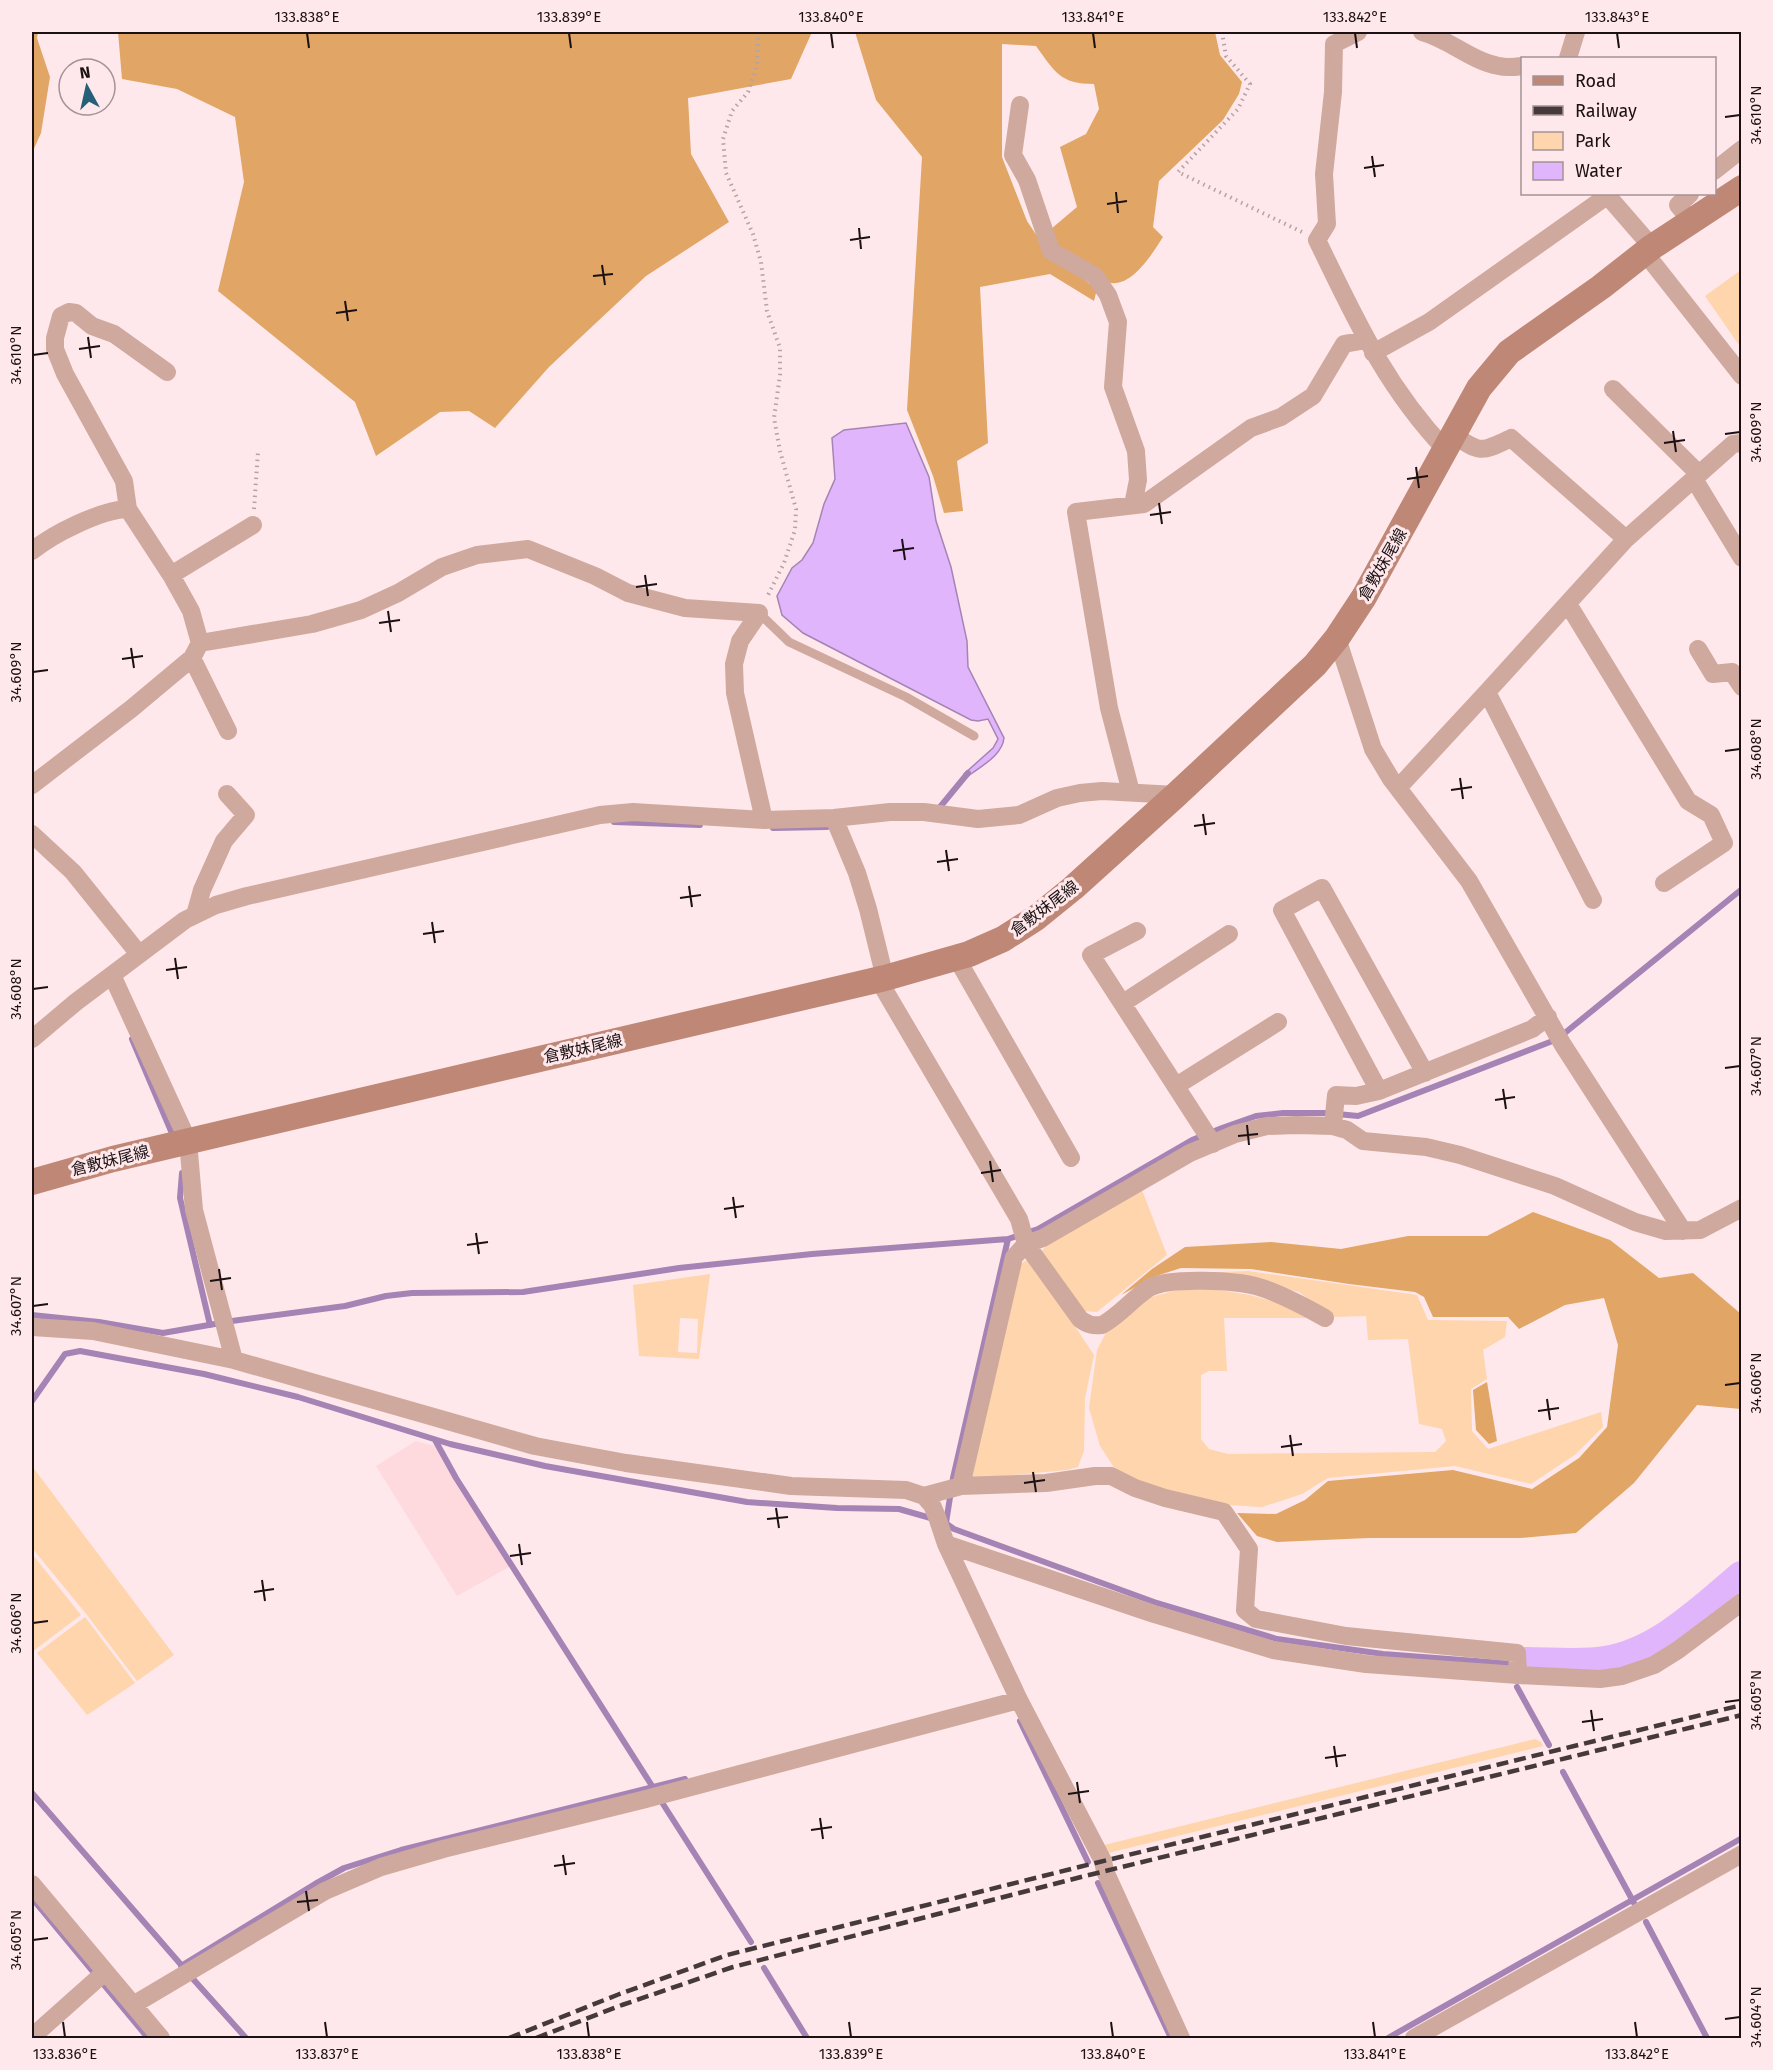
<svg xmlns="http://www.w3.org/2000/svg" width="1773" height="2070" font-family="'Fira Sans','Noto Sans JP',sans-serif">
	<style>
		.built { fill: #fed9dd }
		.green { fill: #fed5ac; fill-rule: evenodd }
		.forest { fill: #e1a566 }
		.water { fill: #e0b5fb; stroke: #a584b5; stroke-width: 1.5 }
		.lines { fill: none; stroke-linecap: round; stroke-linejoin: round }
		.stream { stroke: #a584b5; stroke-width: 6 }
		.river { stroke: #e0b5fb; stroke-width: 34 }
		.path { stroke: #b5a2a5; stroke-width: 4; stroke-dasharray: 1.5 4.5; stroke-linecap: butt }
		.service { stroke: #cfa99e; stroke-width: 9 }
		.minor { stroke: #cfa99e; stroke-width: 18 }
		.secondary { stroke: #be8776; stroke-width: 26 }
		.rail { stroke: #46393b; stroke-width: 4.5; stroke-dasharray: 12 6; stroke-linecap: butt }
		.ticks { fill: none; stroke: #1b1113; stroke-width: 2 }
		.labels { text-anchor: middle; stroke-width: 6; stroke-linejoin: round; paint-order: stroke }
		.street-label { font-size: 16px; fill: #1b1113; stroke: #ffe8eb }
		.neatline { fill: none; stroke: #1b1113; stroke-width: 2 }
		.ticks-label { font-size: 15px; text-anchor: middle; fill: #1b1113 }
	</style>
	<rect width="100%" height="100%" fill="#ffe8eb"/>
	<path class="built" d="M416,1441l19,5 74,121 -52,29 -81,-130z"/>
	<path class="green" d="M1741,270v78l-36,-52z
		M1142,1190l25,65 -70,57 -13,-1 -40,-54 -2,-6 3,-4z
		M1030,1258l64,97 -9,43 -1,53 -6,16 -11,3 -96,9 48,-214z
		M1248,1271l169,24 11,25 79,1 -2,16 -22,13 4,29 -16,10 1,42 16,18 113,-37 2,15 -27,27 -45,30 -76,-18 -127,12 -26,16 -40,13 -50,-3 -58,-15 -37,-17 -17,-26 -11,-38 8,-58 14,-27 33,-24 33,-9 36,-1 37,6 33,9 29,14h-88l3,53h-18l-8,4v64l8,10 19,5 207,-2 11,-11 -4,-12 -23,-5 -11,-85 -40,1 -2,-24 -33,1 -34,-25 -70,-17 -53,-1z
		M710,1274l-11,85 -60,-3 -6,-71zM680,1318l18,1 -1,34 -19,-1z
		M32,1466l142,189 -37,26 -50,-66 -55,-67z
		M32,1554l49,61 -49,37z
		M85,1617l50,66 -48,32 -50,-62z
		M1535,1739l6,3 2,4 -439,108v-9z"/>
	<path class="forest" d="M32,32h6l-1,6 13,39 -9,56 -9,20z
		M118,32h694l-21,47 -103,19 3,56 38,68 -83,54 -97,91 -54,61 -26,-17 -29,1 -64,44 -21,-54 -137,-111 26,-109 -9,-65 -58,-28 -55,-10z
		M855,32h360l5,23 22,27 -3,12 -16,26 -64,61 -6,46 10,10c-11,17 -34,56 -59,44 -15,-7 -36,-25 -50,-36l-3,-16 26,-22 -17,-60 26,-13 13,-25 -5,-25c-34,0 -39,-12 -58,-38l-34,-2v113l25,64 22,33 48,35 -3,12 -44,-27 -70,13 8,156 -31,18 6,50 -19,2 -11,-37 -26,-66 15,-253 -46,-57z
		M1533,1212l77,28 49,38 34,-5 48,41v95l-44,-4 -63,78 -58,50 -56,5h-151l-92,4 -20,-6 -20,-23 39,1 29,-14 23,-19 125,-11 79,19 47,-31 28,-31 11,-82 -14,-47 -39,7 -46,24 -11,-12h-75l-9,-20 -9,-5 -66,-8 -98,-15 -70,-1 -25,8 -35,19 31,-26 33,-22 86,-5 70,7 67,-13h79z
		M1487,1382l10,59 -8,3 -13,-14 -3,-40z"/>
	<path class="water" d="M906,423l23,54 7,44 15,46 16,74 1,26 36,71c-2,18 -23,28 -37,39l-3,-3 29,-26 5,-9 -10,-20 -10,2 -7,-1 -168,-87 -21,-18 -5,-19 15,-28 10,-8 11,-17 11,-39 11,-25 -3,-41 12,-8z"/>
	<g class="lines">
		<path class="stream" d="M940,807l28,-34
			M614,822l86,3
			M773,828l54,-1
			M132,1039l39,92
			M182,1173l-2,25 30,127
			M32,1315l67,7 64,11 69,-12 113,-15 41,-10 26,-3 111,-1 156,-24 133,-14 196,-15 30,-10 154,-89 30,-12 34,-12 27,-3h44l31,3 192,-74 16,-10 176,-143
			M32,1401l33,-47 15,-3 124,23 94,23 152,47 95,22 202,36 90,6 62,1 35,10
			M435,1440l21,38 198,311
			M944,1522l10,7 200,73 123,37 106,15 132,10
			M946,1523l7,-45 55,-239
			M1517,1687l32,58
			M1020,1721l68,141
			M1563,1772l71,131
			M32,1793l151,174
			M663,1804l88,138
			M1098,1883l73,155
			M32,1898l116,140
			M1646,1922l61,116
			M181,1966l134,-82 29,-16 57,-18 284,-71
			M764,1968l43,70
			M193,1979l53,59
			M1388,2038l354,-200"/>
		<path class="river" d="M1526,1664c23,0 57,3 79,-1 53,-8 97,-51 137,-85"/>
		<path class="path" d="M758,32l-1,33 -9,27 -16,19 -9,28 3,34 27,61 8,28 6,49 13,37v27l-6,43 6,33 16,58 -1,21 -11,33 -17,34
			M1222,32l4,24 24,28 -12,25 -60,63 124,60
			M254,509l4,-57"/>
		<path class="service" d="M759,613l30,29 117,55 68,39"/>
		<path class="minor" d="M1358,32l-24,12 -1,48 -9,82 3,50 -10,16c38,78 68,146 129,210
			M1422,32c27,7 49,29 77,34 7,2 16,1 23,0
			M1568,58l8,-26
			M1020,105l-7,50 14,25 24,71 44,25 13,19 10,27 -5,65 23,64 2,29 -5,25
			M1714,171l28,-22
			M1606,194l46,53
			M1690,194l-12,11 13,16
			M1645,253l97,123
			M1373,353l56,-31 178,-126
			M1613,389l86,85
			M1454,435c27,19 28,17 57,3l115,101
			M1694,479l48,79
			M128,509l-4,-28 -59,-107 -10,-25v-11l6,-22 8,-4 7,1 16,13 22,8 53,38
			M32,551c21,-17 68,-41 96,-42l43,66 20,36 9,32 -8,15 -61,51 -99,76
			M171,575l82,-50
			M1568,604l120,197 23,14 13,28 -60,40
			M1337,638l36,111 18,30 78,102 94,164 120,186
			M200,643l112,-19 49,-14 37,-17 44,-26 35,-12 51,-6 67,27 33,17 57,15 74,5 -19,28 -6,23 1,29 29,127
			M1698,649l15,25 19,-2 10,15
			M192,658l36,73
			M1487,692l106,208
			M1398,788l89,-96 139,-153 107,-95 9,-1
			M1131,792l-22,-84 -33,-196 68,-8 107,-76 30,-11 32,-21 31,-52 22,-4
			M834,818l23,55 11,36 17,69
			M32,834l41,38 66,82
			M195,915l7,-25 22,-49 22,-26 -19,-21
			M1137,931l-46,24 122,189
			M956,957l115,201
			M112,975l76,166 6,69 40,150
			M878,979l141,240 7,25 54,75c8,6 13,7 22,6 18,-10 30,-26 47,-37 19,-11 88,-8 110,-1 23,7 45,19 66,31
			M1123,1003l106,-69
			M32,1039l44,-37 109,-82 31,-15 31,-9 353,-81 33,-3 131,8 70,-2 56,-6h34l54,7 41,-4 38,-17 23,-5 22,-2 74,4
			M1176,1086l102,-64
			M1379,1091l-97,-181 40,-22 103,185
			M1333,1126l3,-31 20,1 23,-5 153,-62 16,-12
			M32,1327l61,4 141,29 301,86 91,17 165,23 115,4 18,6 37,-10 85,-3 49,-7h16l24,12 30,10 59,14 25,37 -4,61 11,9 90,17 171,17 1,22
			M961,1486l53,-229 12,-13 17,-6 147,-85 45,-19 32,-8 30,-1 36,1 14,4 16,11 63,6 34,8 95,31 80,36 31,9 34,-1 42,-22
			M924,1496l8,9 5,12 9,27 73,156 84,161 2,10 76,167
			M946,1544l208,70 119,36 93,14 152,11 82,4 22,-3 32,-11 24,-15 64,-48
			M32,1884l129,154
			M133,2005l192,-114 56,-24 62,-18 199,-49 377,-100
			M32,2037l73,-65
			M1414,2038l328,-184"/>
		<path class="secondary" d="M32,1182l81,-23 772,-181 84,-24 34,-15 33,-21 37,-30 103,-93 139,-130 22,-27 27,-41 115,-209 30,-36 92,-65 51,-40 90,-59"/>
		<path class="rail" d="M509,2038l108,-43 110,-40 352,-88 663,-162
			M536,2038l86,-33 111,-38 348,-90 661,-162"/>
	</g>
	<path class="ticks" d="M307,33l2,15M569,33l2,15M831,33l2,15M1093,33l2,15M1355,33l2,15M1617,33l2,15M1725,117l15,-2M1372,156l3,21M1364,168l20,-3M1116,192l2,21M1107,204l20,-3M859,228l2,21M850,240l20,-3M602,265l3,20M593,276l20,-2M345,301l3,20M336,313l21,-3M88,337l3,21M79,349l21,-3M33,355l15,-2M1673,431l3,21M1725,434l15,-2M1664,443l21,-3M1416,467l3,21M1407,479l21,-3M1159,503l3,21M1150,515l21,-3M902,539l3,21M893,551l21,-3M645,575l3,21M636,587l21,-3M388,611l3,21M379,623l21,-3M131,648l3,20M122,659l21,-3M33,672l15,-2M1725,751l15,-2M1460,778l3,21M1451,790l21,-3M1203,814l3,21M1194,826l21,-3M946,850l3,21M937,862l21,-3M689,886l3,21M680,898l21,-3M432,922l3,21M423,934l21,-3M175,958l3,21M166,970l21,-3M33,989l15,-2M1725,1068l15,-2M1503,1089l3,20M1495,1100l20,-3M1247,1125l2,20M1238,1136l20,-2M990,1161l3,21M981,1173l20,-3M733,1197l3,21M724,1209l20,-3M476,1233l3,21M467,1245l21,-3M219,1269l3,21M210,1281l21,-3M33,1306l15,-2M1725,1385l15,-2M1547,1399l3,21M1538,1411l21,-3M1290,1435l3,21M1281,1447l21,-3M1033,1472l3,20M1024,1483l21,-3M776,1508l3,20M767,1519l21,-2M519,1544l3,21M510,1556l21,-3M262,1580l3,21M254,1592l20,-3M33,1623l15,-2M1725,1702l15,-2M1591,1710l3,21M1582,1722l21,-3M1334,1746l3,21M1325,1758l21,-3M1077,1782l3,21M1068,1794l21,-3M820,1818l3,21M811,1830l21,-3M563,1855l3,20M554,1866l21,-3M306,1891l3,20M297,1902l21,-2M33,1940l15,-2M1725,2019l15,-2M63,2022l2,15M325,2022l2,15M587,2022l2,15M849,2022l2,15M1111,2022l2,15M1373,2022l2,15M1635,2022l2,15"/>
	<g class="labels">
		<g class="street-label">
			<text transform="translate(1382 564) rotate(-60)" y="6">倉敷妹尾線</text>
			<text transform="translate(1044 908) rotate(-37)" y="6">倉敷妹尾線</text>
			<text transform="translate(583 1048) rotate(-13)" y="6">倉敷妹尾線</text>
			<text transform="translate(110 1160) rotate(-14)" y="6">倉敷妹尾線</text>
		</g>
	</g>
	<rect width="1773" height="2070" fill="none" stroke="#ffe8eb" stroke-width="66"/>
	<rect x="1521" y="57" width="195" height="138" fill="#ffe8eb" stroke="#a49295" stroke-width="1.5"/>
	<rect x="1533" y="76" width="30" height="9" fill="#be8776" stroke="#a49295" stroke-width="1.5"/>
	<text x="1575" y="87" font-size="18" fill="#1b1113">Road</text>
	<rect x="1533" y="106" width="30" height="9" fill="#46393b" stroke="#a49295" stroke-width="1.5"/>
	<text x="1575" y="117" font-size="18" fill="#1b1113">Railway</text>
	<rect x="1533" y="132" width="30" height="18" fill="#fed5ac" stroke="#a49295" stroke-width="1.5"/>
	<text x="1575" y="147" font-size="18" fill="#1b1113">Park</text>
	<rect x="1533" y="162" width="30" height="18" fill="#e0b5fb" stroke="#a49295" stroke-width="1.5"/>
	<text x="1575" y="177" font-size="18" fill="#1b1113">Water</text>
	<g transform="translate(87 87) rotate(352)"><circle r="28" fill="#ffe8eb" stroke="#a49295" stroke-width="1.5"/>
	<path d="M0-4.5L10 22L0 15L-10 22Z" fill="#246178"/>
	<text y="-9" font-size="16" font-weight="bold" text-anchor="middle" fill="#1b1113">N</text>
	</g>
	<rect x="33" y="33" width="1707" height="2004" class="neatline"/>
	<g class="ticks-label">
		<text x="307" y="22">133.838°E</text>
		<text x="569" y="22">133.839°E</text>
		<text x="831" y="22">133.840°E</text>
		<text x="1093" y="22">133.841°E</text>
		<text x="1355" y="22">133.842°E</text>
		<text x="1617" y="22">133.843°E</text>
		<text transform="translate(1756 115) rotate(-90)" y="5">34.610°N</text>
		<text transform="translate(16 355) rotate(-90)" y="5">34.610°N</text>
		<text transform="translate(1756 432) rotate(-90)" y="5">34.609°N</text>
		<text transform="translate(16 672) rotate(-90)" y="5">34.609°N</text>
		<text transform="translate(1756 749) rotate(-90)" y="5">34.608°N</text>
		<text transform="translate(16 989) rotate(-90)" y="5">34.608°N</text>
		<text transform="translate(1756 1066) rotate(-90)" y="5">34.607°N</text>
		<text transform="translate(16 1306) rotate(-90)" y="5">34.607°N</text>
		<text transform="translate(1756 1383) rotate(-90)" y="5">34.606°N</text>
		<text transform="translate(16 1623) rotate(-90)" y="5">34.606°N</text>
		<text transform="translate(1756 1700) rotate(-90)" y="5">34.605°N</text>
		<text transform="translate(16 1940) rotate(-90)" y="5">34.605°N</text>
		<text transform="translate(1756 2017) rotate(-90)" y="5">34.604°N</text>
		<text x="65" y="2059">133.836°E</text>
		<text x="327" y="2059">133.837°E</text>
		<text x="589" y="2059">133.838°E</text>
		<text x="851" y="2059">133.839°E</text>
		<text x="1113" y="2059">133.840°E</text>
		<text x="1375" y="2059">133.841°E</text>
		<text x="1637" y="2059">133.842°E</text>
	</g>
</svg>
